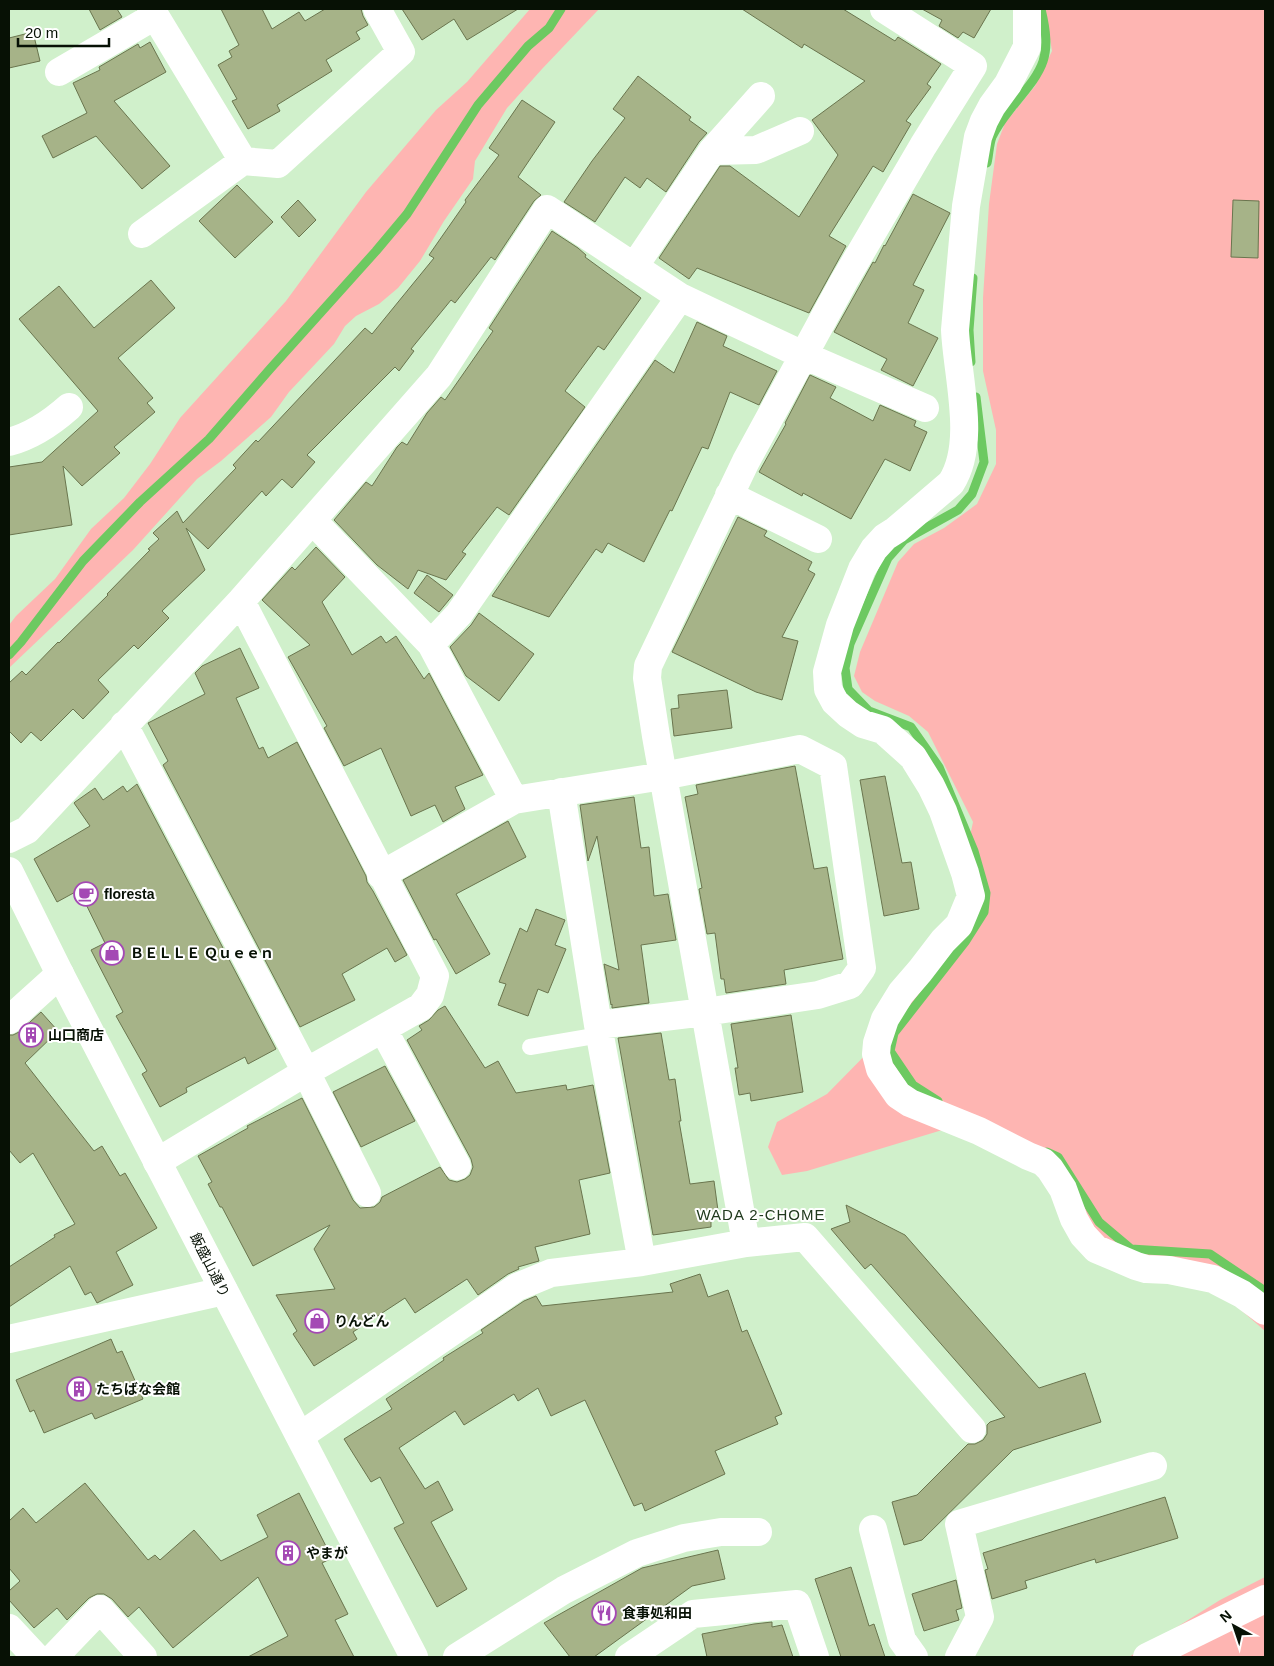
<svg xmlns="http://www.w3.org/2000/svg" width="1274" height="1666" font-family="Helvetica,'Noto Sans JP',sans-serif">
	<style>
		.green { fill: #feb5b2 }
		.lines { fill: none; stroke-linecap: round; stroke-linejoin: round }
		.stream { stroke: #6dc961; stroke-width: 9 }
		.building { fill: #a6b388; stroke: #6a754e }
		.lane { stroke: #fff; stroke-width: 16 }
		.street { stroke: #fff; stroke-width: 28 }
		.secondary { stroke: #fff; stroke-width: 28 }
		.labels { text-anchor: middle; stroke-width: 4; stroke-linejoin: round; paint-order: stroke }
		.poi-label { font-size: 14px; font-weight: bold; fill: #071105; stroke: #fff; text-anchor: start }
		.street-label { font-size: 14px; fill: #071105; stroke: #fff }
		.neighbourhood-label { font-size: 15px; letter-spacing: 1px; fill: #203a1d; stroke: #fff }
	</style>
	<rect width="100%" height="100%" fill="#d0f0cb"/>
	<path class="green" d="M530,9h69l-57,60 -35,39 -32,53 -2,18 -29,42 -24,40 -22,27 -19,16 -23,12 -11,10 -11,18 -45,48 -18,25 -50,44 -24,18 -64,71 -124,118v-43l7,-9 39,-37 36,-50 33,-31 26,-34 30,-46 106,-117 80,-109 70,-82 31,-28z
		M1045,9h220v1322l-61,-53 -90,-20 -79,-101 -62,-33 -34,7 -132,40 -25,4 -14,-28 9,-25 50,-28 57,-58 69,-120 20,-94 -45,-90 -19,-16 -34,-15 -13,-9 -8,-16 6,-24 38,-90 16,-18 30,-16 33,-24 19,-40v-34l-13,-59v-73l6,-94 8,-60 8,-21 30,-37 17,-35z
		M1265,1577v80h-136l91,-57z"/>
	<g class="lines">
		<path class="stream" d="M987,163c2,-8 2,-18 5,-26 5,-11 13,-21 20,-30 31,-38 41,-48 29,-98
			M971,362l-2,-32 4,-52
			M9,655l12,-13 62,-81 57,-59 69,-63 61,-70 106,-118 31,-37 71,-109 50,-59 21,-18 12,-19
			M938,1101l-25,-16 -23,-34 4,-18 71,-91 19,-30 2,-19 -12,-42 -35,-84 -28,-40 -42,-16 -21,-22 -3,-21 5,-24 38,-86 16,-18 54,-30 14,-16 12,-32 -8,-65
			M1047,1152l11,5 41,65 32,27 79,5 55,37"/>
	</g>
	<path class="building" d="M89,9h28l5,8 -22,13z
		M221,9h41l10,20 27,-17 6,9 20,-12h36l2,7 5,9 -12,7 4,7 -34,21 6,11 -55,34 3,6 -32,18 -16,-28 5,-2 -19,-34 14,-8 -3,-6 10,-6z
		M402,9h116l-51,31 -13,-21 -32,21z
		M742,9h101l52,32 3,-4 43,27 -14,20 4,3 -25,34 5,3 -28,48 -10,-6 -44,70 17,10 -37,67 -112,-45 -8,11 -30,-21 61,-92h10l69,51 39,-62 -26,-35 53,-39 -61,-37 -2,4z
		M922,9h69l-17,29 -11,-6 -5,6 -19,-12 3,-6z
		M33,32l7,29 -31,7v-30z
		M150,42l16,30 -52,29 56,65 -28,23 -46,-53 -43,22 -11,-22 45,-23 -14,-30 27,-13 -1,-3 39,-23 2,4z
		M638,76l53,41 -2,3 18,13 -8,9 -33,50 -19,-14 -7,10 -15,-11 -30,45 -31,-20 28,-41 33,-43 -12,-9z
		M522,100l33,22 -37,55 23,18 -7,6 -39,59 -4,-3 -36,46 -4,-3 -40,49 3,2 -15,20 -4,-4 -88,88 8,7 -23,26 -10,-9 -16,17 -4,-5 -54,58 -22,-21 19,42 -43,41 7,7 -31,31 -4,-4 -36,35 11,12 -26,27 -10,-10 -32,32 -10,-9 -10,11 -12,-12v-48l13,-12 4,4 32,-33 1,1 49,-48 -1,-1 43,-44 -2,-1 11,-10 -6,-6 24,-22 6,12 53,-55 -3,-3 23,-25 2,2 107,-114 7,6 62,-76 -5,-3 37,-53 -1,-2 34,-45 -10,-7z
		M237,185l36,37 -38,36 -36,-37z
		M913,194l37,19 -37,72 11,5 -16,33 30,15 -25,48 -32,-16 6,-11 -53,-27 39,-70 2,1 9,-18 1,1z
		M298,200l18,20 -17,17 -18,-20z
		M1233,200l26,1 -1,57 -27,-1z
		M552,231l26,17 8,7 -1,2 56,41 -37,52 -6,-4 -33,45 20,16 -76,108 -12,-8 -35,45 4,2 -20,26 -28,-10 -10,19 -31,-24 -43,-45 32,-38 6,4 25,-39 5,-5 5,3 20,-32 14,-16 4,3 48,-69 -4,-3z
		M151,280l24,28 -57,50 35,40 -6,5 8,9 -41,35 6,6 -38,33 -19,-20 9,59 -63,10v-68l33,-5 56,-51 -79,-92 40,-33 35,42z
		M697,322l30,14 -4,10 54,25 -18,34 -29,-13 -22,57 -6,-2 -30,64 -2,-1 -26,52 -36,-19 -6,10 -6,-4 -47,68 -57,-21 163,-236 19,13z
		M810,375l26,12 -6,11 43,23 7,-16 36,16 -2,5 13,6 -17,39 -25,-12 -34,60 -48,-26 -1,3 -43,-24 27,-48 -1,-1z
		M738,517l29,14 -3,5 48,26 -4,8 7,4 -33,63 16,4 -16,59 -26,-8 -84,-40z
		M316,547l29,30 -23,25 30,53 29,-19 5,7 10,-7 28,43 5,-6 54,102 -28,12 10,22 -22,13 -8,-17 -24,11 -30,-68 -37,18 -20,-38 3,-2 -39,-69 22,-12 -48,-45 30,-33 3,3z
		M427,575l26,20 -14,17 -25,-19z
		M479,613l55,41 -35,47 -33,-25 -16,-29 21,-22z
		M240,648l19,40 -23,10 23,51 4,-2 5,11 29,-16 69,134 1,6 6,9 34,64 -12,7 -8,-14 -45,26 13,26 -55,27 -137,-262 5,-4 -20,-38 57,-29 -10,-21 7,-7z
		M727,690l5,38 -58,8 -3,-27 8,-1 -1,-13z
		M795,766l19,103 13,-2 16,92 -59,11 2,14 -60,9 -2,-14h-3l-6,-46 -8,1 -8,-45 3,-1 -17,-91 13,-3 -2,-9z
		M885,776l17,87 9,-1 8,47 -35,7 -24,-136z
		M137,784l139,265 -28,15 -3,-7 -59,31 1,4 -27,15 -18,-33 5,-3 -31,-55 7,-4 -32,-62 14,-7 -26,-53 -22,12 -23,-43 56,-33 -16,-23 1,-1 20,-14 8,12 20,-14 4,6z
		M634,797l7,51 8,-1 5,49 14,-2 8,46 -35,5 8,58 -37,5v-4l-1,1 -7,-41 15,6 -22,-134 -9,25 -8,-56z
		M508,821l18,36 -70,37 34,60 -34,20 -20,-35 -2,1 -31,-60z
		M536,909l29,11 -10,25 11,4 -18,44 -10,-4 -10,27 -30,-11 8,-21 -7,-2 21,-54 7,4z
		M445,1006l40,62 13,-7 18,32 50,-8 1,5 26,-5 17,88 -31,7 11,54 -55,13 4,14 -21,6 1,2 -11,5 -30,21 -11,-16 -52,34 -10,-15 -52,34 4,7 -43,27 -21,-32 4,-3 -21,-36 59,-6 -21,-40 16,-24 -77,41 -31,-59h-2l-12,-23 4,-2 -14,-26 50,-28 -1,-2 55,-28 51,102 7,8 14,-1 6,-5 2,-5 58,-30 9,13 8,2 8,-3 5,-4 3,-8 -2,-8 -64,-119 15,-10 -3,-4 10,-6 9,-10z
		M41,1012l17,19 -33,32 69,88 8,-5 18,30 5,-3 32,55 -41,24 17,33 -36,18 -6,-11 -6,3 -15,-29 -61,41v-40l46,-30 -1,-2 21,-11 -42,-71 -13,10 -11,-13v-115h4l6,-3z
		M791,1015l12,77 -52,9 -1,-8 -11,2 -4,-27h3l-7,-44z
		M661,1033l8,47 6,-1 6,42h-2l11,63 24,-3 5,37 -8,1v8l-58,8 -35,-197z
		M385,1066l30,55 -54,26 -28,-55z
		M846,1205l59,30 134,153 46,-15 16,49 -88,28 -91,90 -18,5 -12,-43 25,-7 51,-51h7l8,-4 4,-6v-9l3,-3 15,-5 -134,-153 -6,5 -34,-40 19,-7z
		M700,1274l8,23 20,-7 14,42 5,-2 35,84 -7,3 3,7 -63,27 10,23 -80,37 -3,-8 -8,3 -49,-106 -34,16 -13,-28 -20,13 -4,-7 -50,31 -9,-14 -56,37 26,41 13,-8 15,29 -22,12 36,67 -30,18 -43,-79 10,-5 -24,-46 -9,5 -27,-43 48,-30 -6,-10 58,-39 -1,-2 40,-25 -2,-3 43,-29 12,-5 6,10 131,-14 -3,-8z
		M111,1339l6,14 5,-2 21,48 -48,20 -3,-6 -48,20 -10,-23 -4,2 -14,-32z
		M85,1483l63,77 7,-5 5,5 34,-30 27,31 47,-24 -11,-22 42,-22 33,65 -10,5 26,51 -13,6 19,37h-106l40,-21 -30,-59 -85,71 -34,-41 -11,10 -16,-18 -8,-5h-7l-8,4 -22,22 -10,-12 -23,20 -25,-28v-9l11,-10 -11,-13v-47l14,-13 13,15z
		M1165,1497l13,41 -82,25 -1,-4 -70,22 2,7 -35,11 -7,-29 3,-1 -5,-16z
		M718,1550l7,29 -33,7 -98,71h-24l-26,-34 98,-55z
		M851,1567l18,59 5,-2 11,33h-44l-26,-78z
		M956,1580l6,28 -6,2 3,10 -35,11 -12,-37z
		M772,1622v5l10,-2 11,32h-86l-5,-23 52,-10z"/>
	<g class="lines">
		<path class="lane" d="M530,1047l70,-12"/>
		<path class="street" d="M151,9l92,152 35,3 123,-112 -24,-43
			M1027,9v38l-19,37 -16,22 -8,15 -6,16 -12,69 -11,124c2,46 22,113 -4,153l-55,47 -11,7 -11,12 -12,20 -22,56 -13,47 1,17 7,13 13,12 15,10 20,6 30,27 18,29 12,25 22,62 6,23 -12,29 -16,16 -23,30 -19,22 -16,26 -8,24 -1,11 4,15 18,26 12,8 69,28 49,25 15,6 7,7 13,20 11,30 9,16 13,14 40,17 10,3 23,1 44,9 29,15 23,17
			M59,72l96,-56
			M712,151l44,-1 44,-19
			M142,234l101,-73
			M634,267l78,-116 49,-55
			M9,442c23,-6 42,-19 60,-35
			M729,495l89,44
			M313,521l118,123 83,156
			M431,644l28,-30 221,-317
			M124,725l182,347 61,121
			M561,792l37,233 44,237
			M9,839l18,-9 214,-229 198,-225 108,-167 133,88 123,58 122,53
			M381,875l133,-75 149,-24 137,-27 33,17 29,202 -12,17 -32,10 -113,17 -107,13
			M9,1020l51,-46
			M383,1029l74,137
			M157,1162l149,-90 115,-65 9,-12 5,-19 -194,-375
			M746,1243l59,-6 167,192
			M9,1339l215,-48
			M300,1436l217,-149 34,-14 91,-11 104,-19 -90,-507 -9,-58 1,-12 98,-205 98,-180 79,-135 50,-80 -89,-57
			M873,1529l29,111 12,17
			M9,1628l27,29
			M54,1657l46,-48 43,48
			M457,1657l107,-67 73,-37 47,-15 37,-6h37
			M629,1657l64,-43 104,-10 18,53
			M959,1657l21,-40 -21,-93 194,-58
			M1147,1657l118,-58"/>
		<path class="secondary" d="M9,871l51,103 354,683"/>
	</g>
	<defs>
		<g id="cafe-ring" transform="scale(1.25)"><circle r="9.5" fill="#fff" stroke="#a449b4" stroke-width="1.5"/><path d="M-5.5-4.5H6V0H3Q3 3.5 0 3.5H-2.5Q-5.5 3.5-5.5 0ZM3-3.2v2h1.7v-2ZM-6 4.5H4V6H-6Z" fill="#a449b4"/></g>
		<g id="shop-ring" transform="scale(1.25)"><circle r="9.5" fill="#fff" stroke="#a449b4" stroke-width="1.5"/><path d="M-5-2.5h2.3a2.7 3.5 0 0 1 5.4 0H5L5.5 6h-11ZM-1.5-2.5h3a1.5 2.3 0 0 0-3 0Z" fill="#a449b4"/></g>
		<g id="building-ring" transform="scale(1.25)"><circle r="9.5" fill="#fff" stroke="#a449b4" stroke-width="1.5"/><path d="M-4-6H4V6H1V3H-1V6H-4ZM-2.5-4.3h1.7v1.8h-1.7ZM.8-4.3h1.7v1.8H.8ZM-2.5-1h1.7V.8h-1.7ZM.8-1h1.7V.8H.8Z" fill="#a449b4"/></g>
		<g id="restaurant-ring" transform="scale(1.25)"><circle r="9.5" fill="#fff" stroke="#a449b4" stroke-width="1.5"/><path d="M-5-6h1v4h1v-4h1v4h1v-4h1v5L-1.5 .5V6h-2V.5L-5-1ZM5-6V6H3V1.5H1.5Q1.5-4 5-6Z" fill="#a449b4"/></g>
	</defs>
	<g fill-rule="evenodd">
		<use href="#cafe-ring" x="86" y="894"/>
		<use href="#shop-ring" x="112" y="953"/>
		<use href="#building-ring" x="31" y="1035"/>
		<use href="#shop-ring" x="317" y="1321"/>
		<use href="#building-ring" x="79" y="1389"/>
		<use href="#building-ring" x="288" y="1553"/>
		<use href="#restaurant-ring" x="604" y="1613"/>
	</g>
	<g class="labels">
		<g class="poi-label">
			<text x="104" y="899">floresta</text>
			<text x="130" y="958">ＢＥＬＬＥ Ｑｕｅｅｎ</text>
			<text x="48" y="1040">山口商店</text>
			<text x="334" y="1326">りんどん</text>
			<text x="96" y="1394">たちばな会館</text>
			<text x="306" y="1558">やまが</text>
			<text x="622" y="1618">食事処和田</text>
		</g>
		<g class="street-label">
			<text transform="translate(210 1265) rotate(63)" y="5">飯盛山通り</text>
		</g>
		<g class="neighbourhood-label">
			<text x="761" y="1220">WADA 2-CHOME</text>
		</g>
	</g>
	<rect width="1274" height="1666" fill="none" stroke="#071105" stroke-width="20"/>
	<g transform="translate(1234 1626) rotate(320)" stroke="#ffffff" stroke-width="4" paint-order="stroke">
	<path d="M0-4L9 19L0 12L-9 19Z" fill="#071105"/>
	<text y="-8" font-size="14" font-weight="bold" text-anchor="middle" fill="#071105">N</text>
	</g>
	<path d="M18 38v8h91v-8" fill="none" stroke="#071105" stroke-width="2.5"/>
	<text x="25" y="38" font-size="15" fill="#071105" stroke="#ffffff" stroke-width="4" paint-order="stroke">20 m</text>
</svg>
